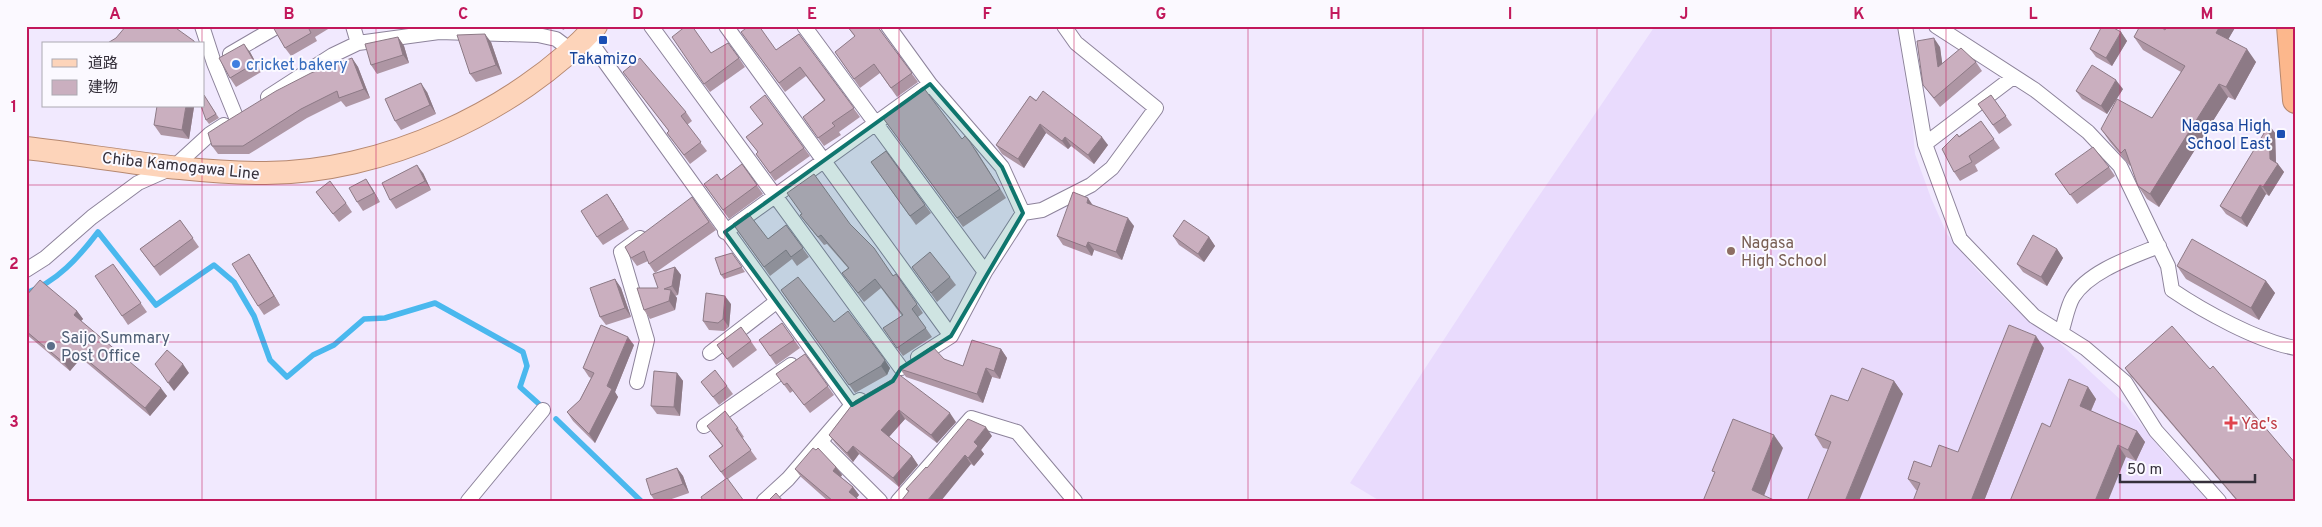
<svg xmlns="http://www.w3.org/2000/svg" width="2322" height="527" font-family="Overpass,'Noto Sans JP',sans-serif">
	<style>
		.built { fill: #e9dbfd }
		.lines { fill: none; stroke-linecap: round; stroke-linejoin: round }
		.stream { stroke: #4ab8ee; stroke-width: 5.5 }
		.street-casing { stroke: #8d839b; stroke-width: 16 }
		.primary-casing { stroke: #b68870; stroke-width: 24 }
		.highway-casing { stroke: #b68870; stroke-width: 28 }
		.street { stroke: #fff; stroke-width: 14 }
		.primary { stroke: #fdd4ba; stroke-width: 22 }
		.highway { stroke: #fcb78c; stroke-width: 26 }
		.wall { fill: #ae96a4 }
		.shaded-wall { fill: #8d7a86 }
		.building { fill: #caafbf; stroke: #8d7a86 }
		.marked { fill: #0f766e; fill-opacity: 0.2; stroke: #0f766e; stroke-width: 4; stroke-linejoin: round }
		.grid { fill: none; stroke: #c2185b; stroke-width: 1; stroke-opacity: 0.55 }
		.transit-dot { fill: #1a4fb4; stroke: #fbf9ff; stroke-width: 2 }
		.shop-dot { fill: #3f7fe0; stroke: #fbf9ff; stroke-width: 2 }
		.education-dot { fill: #8d6e63; stroke: #fbf9ff; stroke-width: 2 }
		.service-dot { fill: #5c6f8a; stroke: #fbf9ff; stroke-width: 2 }
		.health-dot { fill: #e0444e; stroke: #fbf9ff; stroke-width: 2 }
		.labels { text-anchor: middle; stroke-width: 4; stroke-linejoin: round; paint-order: stroke }
		.transit-label { font-size: 16px; fill: #164399; stroke: #fbf9ff }
		.shop-label { font-size: 16px; fill: #366cbe; stroke: #fbf9ff; text-anchor: start }
		.street-label { font-size: 16px; fill: #35303b; stroke: #fbf9ff }
		.education-label { font-size: 16px; fill: #785e54; stroke: #fbf9ff; text-anchor: start }
		.service-label { font-size: 16px; fill: #4e5e75; stroke: #fbf9ff; text-anchor: start }
		.health-label { font-size: 16px; fill: #be3a42; stroke: #fbf9ff; text-anchor: start }
		.neatline { fill: none; stroke: #c2185b; stroke-width: 2 }
		.grid-label { font-size: 16px; text-anchor: middle; font-weight: bold; fill: #c2185b }
	</style>
	<rect width="100%" height="100%" fill="#f1e9fe"/>
	<path class="built" d="M1655,26h242l15,93 3,35 16,44 16,36 28,34 33,34 43,33 73,68 43,54 28,24 17,20h-832l-30,-18 165,-252z"/>
	<g class="lines">
		<path class="stream" d="M26,293c31,-11 53,-36 72,-61l58,73 58,-40 20,17 20,34 16,44 17,17 26,-22 21,-10 30,-26 21,-1 50,-15 88,49 4,14 -7,21 19,17
			M556,419l85,82"/>
		<g class="street-casing">
			<path id="street" d="M202,26l12,37 22,54
				M353,26l5,17
				M651,26l250,342
				M726,26l225,310
				M804,26l181,246
				M888,26l42,58 72,83 21,46
				M1905,26l20,118 35,95 74,77 51,32 40,34 31,49 63,70
				M1936,26l99,64 53,42 32,34 48,100 4,24c31,21 87,52 124,58
				M587,37l265,368
				M230,54l48,-28
				M268,97l65,-42 25,-12 81,-11 99,3 18,4 16,12
				M1925,144l87,-66
				M1023,213l19,-3 49,-25 21,-17 44,-60 -80,-65 -12,-17
				M725,232l205,-148
				M26,270l19,-12 47,-41 46,-34 36,-16 36,-33 14,-9
				M2061,333c4,-11 6,-26 12,-36 16,-26 59,-40 86,-51
				M710,353l66,-51
				M918,357l33,-21 34,-64 38,-59
				M637,382l10,-42 -26,-88 19,-14
				M704,426l87,-61
				M821,442l59,59
				M468,501l75,-91
				M764,501l24,-22 64,-74 8,-5
				M898,501l73,-83 46,14 58,69"/>
		</g>
		<g class="primary-casing">
			<path id="primary" d="M26,148c79,9 158,25 237,25 117,1 254,-61 333,-147"/>
		</g>
		<g class="highway-casing">
			<path id="highway" d="M2290,26l6,74"/>
		</g>
		<use href="#street" class="street"/>
		<use href="#primary" class="primary"/>
		<use href="#highway" class="highway"/>
	</g>
	<path class="wall" d="M274,26h59l-18,11 2,4 -26,15 -6,-8z
		M555,26h10l-1,4z
		M847,26h30l41,56 -21,15 -17,-24 -20,15 -25,-36 20,-15z
		M2167,26h69l-8,13 28,23 -21,38 -7,-3 -69,110 -12,-8 -9,-13 -7,-21 -1,1 -20,-24 -9,-13 51,-11 29,-46 -38,-22 -9,-13 31,-7z
		M741,32l35,18 23,-16 61,83 -21,15 2,3 -17,11 -21,-29 21,-17 -18,-24 -21,16z
		M2121,32l6,9 -15,25 -16,-9 -6,-8z
		M398,37l6,9 5,17 -32,11 -6,-9z
		M491,42l11,32 -26,8 -6,-8z
		M1940,47l2,17 34,-2 6,9 -42,36 -17,-22z
		M250,52l11,20 -25,15 -6,-9z
		M711,53l28,5 6,9 -35,25 -6,-8z
		M352,58l6,9 12,31 -24,9 -5,-6 -34,17 -58,36h-31l-6,-8z
		M623,72l63,40 6,9 -5,4 20,26 -17,13 -23,-31 2,-2z
		M2123,89l-16,25 -25,-15 -6,-8z
		M427,92l9,22 -35,16 -6,-9z
		M765,95l45,61 -35,25 -19,-27 2,-2 -12,-15 16,-13z
		M1991,95l21,30 -13,9 -21,-30z
		M204,96l15,22 -10,6 -3,-4z
		M1030,96l78,49 -14,19 -23,-18 -3,3 -22,-16 -22,35 -22,-14 -6,-9z
		M194,107l-5,32 -28,-4 -7,-10z
		M883,118l79,21 14,11 30,48 -43,29z
		M1981,121l19,27 -25,17 3,6 -18,10 -6,-9 3,-38 2,2z
		M2269,125l6,8 1,29 8,10 -15,24 -3,-2 -19,33 -21,-13 -6,-8z
		M886,151l45,62 -15,12 -45,-63z
		M742,164l21,30 -34,25 -25,-35 17,-4z
		M2109,167l6,9 -38,28 -22,-30z
		M423,173l8,17 -35,19 -6,-9z
		M372,188l8,14 -17,9 -6,-9z
		M316,192l30,11 6,9 -13,10z
		M692,197l24,33 -61,43 -6,-9 -1,-3 -11,5 -6,-8z
		M613,203l16,26 -26,16 -6,-8z
		M1093,205l41,21 -12,34 -28,-10 -2,6 -29,-11 -6,-9z
		M802,214l48,10 67,80 6,9 -5,4 14,20 -29,19 -20,-28 19,-12 -21,-28 -17,14 -22,-29 6,-5 -21,-24 -3,1 -18,-22 -6,-8z
		M180,220l19,27 -39,29 -20,-27z
		M733,224l35,15 18,-14 23,32 -12,9 -5,-7 -22,17z
		M1173,236l36,1 6,9 -11,16 -25,-17z
		M2057,249l6,9 -16,28 -24,-14 -6,-8z
		M732,253l13,19 -21,7 -3,-4z
		M249,254l31,51 -16,10 -6,-9z
		M113,264l34,48 -19,13 -6,-9z
		M2177,266l89,15 9,12 -16,27 -73,-41z
		M675,267l6,8 -3,20 -3,1 2,2 -2,12 -25,9 -6,-9 14,-22z
		M912,267l38,10 6,8 -19,17z
		M615,279l6,9 10,29 -25,8 -6,-8z
		M781,290l53,32 56,46 -3,7 -32,18z
		M26,296l51,15 6,8 -2,2 86,75 -17,20 -69,-58 -11,13 -44,-37v-15l2,-2 -2,-1z
		M731,304l-2,23 -5,4 -15,-1 -6,-9z
		M782,323l18,25 -24,17 -17,-25z
		M741,327l16,23 -24,18 -16,-23z
		M634,345l-19,47 3,5 -23,46 -22,-22 -6,-9 13,-12 11,-22 -2,-1 -6,-9z
		M2044,348l-60,153 -68,-11 -8,-11 50,-27z
		M1001,349l6,9 -7,21 -8,-2 -9,26 -77,-26 -6,-8 44,-10 19,7z
		M805,354l29,41 -24,18 -17,-22 -3,2 -14,-19z
		M2125,368l85,1 86,132h-59l-108,-127z
		M677,373l6,8 -3,35 -23,-2 -6,-8z
		M1894,381l9,13 -75,55 -5,-1 -8,-13 33,-34z
		M701,382l26,4 6,8 -14,11z
		M2088,387l8,12 -5,12 46,20 8,11 -9,19 -86,-34z
		M855,401l101,21 -19,21 -32,-24 -16,18 23,19 6,9 -19,22 -40,-33 -6,8 -18,-19 -6,-8z
		M707,426l31,2 6,9 -2,1 15,21 -29,20h-2l-17,-23 13,-10z
		M992,436l-11,14 3,4 -10,12 -3,-2 -63,28 -2,-3 21,-21z
		M816,450l20,17 6,8 -1,2 12,10 6,8 -3,3 4,3h-32l-27,-24 -6,-8z
		M677,468l6,8 6,17 -23,8h-11l-4,-6z"/>
	<path class="shaded-wall" d="M171,26h9l-4,7z
		M2220,26h16l-11,19 -9,-12z
		M2121,32l6,9 -15,25 -6,-8z
		M485,34l6,8 11,32 -6,-9z
		M398,37l6,9 5,17 -6,-8z
		M1934,38l6,9 4,29 -6,-9z
		M244,44l6,8 11,20 -6,-9z
		M2247,49l9,13 -21,38 -9,-13z
		M352,58l6,9 12,31 -6,-9z
		M2116,80l7,9 -16,25 -6,-8z
		M421,83l6,9 9,22 -6,-9z
		M2219,84l9,13 -69,110 -9,-13z
		M186,106l8,1 -5,32 -7,-9z
		M1040,124l6,9 -22,35 -6,-9z
		M2269,125l6,8 1,33 2,-2 6,8 -15,24 -6,-9 7,-28z
		M1065,137l6,9 -3,3 -6,-8z
		M1102,137l6,8 -14,19 -6,-9z
		M417,165l6,8 8,17 -6,-9z
		M366,179l6,9 8,14 -6,-9z
		M2260,185l6,9 -19,33 -6,-9z
		M607,194l6,9 16,26 -6,-9z
		M1088,198l6,9 -7,-4z
		M1128,218l6,8 -12,34 -6,-8z
		M1209,237l6,9 -11,16 -6,-8z
		M1088,242l6,8 -2,6 -6,-9z
		M2057,249l6,9 -16,28 -6,-9z
		M249,254l6,9 25,42 -6,-9z
		M675,267l6,8 -3,20 -6,-9z
		M615,279l6,9 10,29 -6,-9z
		M2266,281l9,12 -16,27 -8,-12z
		M671,290l6,8 -2,12 -6,-9z
		M725,296l6,8 -2,23 -6,-8z
		M77,311l6,8 -4,4 -5,-8z
		M2036,336l8,12 -60,153h-13z
		M628,337l6,8 -19,47 3,5 -23,46 -6,-9 18,-48z
		M1001,349l6,9 -7,21 -6,-8z
		M75,350l6,8 -11,13 -6,-8z
		M885,360l5,8 -3,7 -6,-9z
		M183,364l6,9 -15,18 -6,-8z
		M986,368l6,9 -9,26 -6,-9z
		M677,373l6,8 -3,35 -6,-9z
		M1894,381l9,13 -44,107h-14z
		M2088,387l8,12 -8,18 -8,-11z
		M161,388l6,8 -17,20 -5,-8z
		M899,410l6,9 -18,20 -6,-9z
		M950,413l6,9 -19,21 -6,-8z
		M986,427l6,9 -11,14 3,4 -10,12 -6,-8 6,-16z
		M2137,431l8,11 -9,19 -8,-11z
		M1774,435l9,13 -21,53 -10,-11z
		M2118,445l8,12 -18,44h-13z
		M853,446l6,8 -6,8 -6,-9z
		M965,455l6,9 -30,37h-14z
		M912,456l6,9 -19,22 -6,-9z
		M836,467l6,8 -3,4 -6,-8z
		M677,468l6,8 6,17 -6,-9z
		M853,487l6,8 -4,5 -6,-8z"/>
	<path class="building" d="M126,26h47l21,15 1,3h-89l10,-6z
		M274,26h39l-4,3 2,4 -26,15 -12,-21z
		M686,26h6l19,27 17,-10 11,15 -35,26 -32,-47z
		M749,26h10l17,24 23,-16 55,74 -22,15 3,3 -17,12 -15,-21 22,-17 -25,-33 -21,16 -38,-51z
		M847,26h30l35,47 -21,15 -17,-24 -20,15 -19,-27 20,-16z
		M2102,26h8l11,6 -15,26 -16,-9z
		M2140,26h19l6,4 2,-4h53l-4,7 31,16 -21,38 -7,-3 -69,110 -12,-8 -13,-37 -4,4 -20,-24 16,-30 35,19 33,-52 -51,-29z
		M485,34l11,31 -26,9 -13,-39z
		M398,37l5,18 -32,10 -6,-21z
		M1934,38l4,29 23,-19 15,14 -42,36 -11,-13 -6,-44z
		M244,44l11,19 -25,15 -11,-20z
		M352,58l12,31 -25,9 -2,-7 -36,18 -58,37h-31l-4,-13 14,-9 54,-33 35,-18z
		M640,58l46,54 -5,4 20,26 -17,13 -17,-22 2,-2 -46,-59z
		M2092,65l24,15 -15,26 -25,-15z
		M421,83l9,22 -35,16 -10,-22z
		M923,87l39,52 3,-3 5,6 30,47 -43,29 -74,-100z
		M1043,91l59,46 -14,18 -23,-18 -3,4 -22,-17 -22,35 -22,-14 34,-49 6,5z
		M204,95l12,19 -10,6 -5,-14h3z
		M765,95l39,53 -34,25 -14,-19 2,-2 -12,-15 17,-13 -13,-17z
		M1991,95l15,21 -13,9 -15,-21z
		M157,106h29l-4,24 -28,-5z
		M1981,121l13,18 -25,17 3,6 -18,10 -12,-23 15,-15 2,3z
		M2269,125l1,34 8,5 -15,23 -3,-2 -19,33 -21,-12z
		M2093,147l16,20 -39,28 -15,-21z
		M886,151l39,54 -15,11 -39,-54z
		M742,164l15,21 -34,25 -19,-26 13,-10 4,6z
		M417,165l8,16 -35,19 -8,-17z
		M814,174l36,50 24,24 19,28 3,-2 21,30 -5,5 14,19 -29,20 -14,-20 20,-13 -28,-36 -17,14 -16,-20 7,-5 -28,-33 -3,2 -18,-22 2,-1 -15,-21z
		M366,179l8,14 -17,9 -8,-14z
		M330,181l16,22 -13,11 -17,-22z
		M1073,192l15,6 -1,5 41,15 -12,34 -28,-10 -2,5 -29,-11z
		M607,194l16,26 -26,17 -16,-26z
		M692,197l17,25 -60,42 -5,-13 -13,7 -6,-11z
		M748,213l20,26 18,-14 17,23 -12,9 -5,-7 -22,17 -31,-43z
		M180,220l13,18 -39,29 -14,-18z
		M1184,220l25,17 -11,17 -25,-18z
		M2033,235l24,14 -16,28 -24,-13z
		M2192,239l74,42 -15,27 -74,-42z
		M930,252l20,25 -19,16 -19,-26z
		M732,253l10,14 -21,8 -6,-17z
		M249,254l25,42 -16,10 -26,-42z
		M113,264l28,39 -19,13 -27,-40z
		M675,267l-3,19 -8,3 7,1 -2,11 -25,9 -7,-22h21l-5,-14z
		M798,277l36,45 14,-11 37,49 -4,6 -32,19 -68,-95z
		M615,279l10,29 -25,9 -10,-29z
		M40,280l37,31 -3,4 87,73 -16,20 -70,-58 -11,13 -38,-32v-12l3,-4 -3,-2v-17z
		M706,293l19,3 -2,23 -5,4 -15,-2z
		M782,323l12,17 -24,16 -11,-16z
		M601,325l27,12 -21,49 5,3 -23,45 -22,-22 13,-12 14,-27 -11,-5z
		M2009,325l27,11 -65,165h-58l7,-18 -12,-4 6,-18 17,6 8,-22 19,7z
		M2172,326l38,43 3,-3 83,98v37h-58l-113,-133z
		M741,327l10,14 -24,18 -10,-14z
		M972,340l29,9 -7,22 -8,-3 -9,26 -77,-25 32,-23 12,13 19,7z
		M167,350l16,14 -15,19 -13,-19z
		M805,354l23,32 -24,19 -17,-22 -3,2 -8,-11z
		M1862,368l32,13 -49,120h-38l24,-59 -16,-7 16,-40 17,6z
		M715,370l12,16 -14,11 -12,-15z
		M654,371l23,2 -3,34 -23,-1z
		M897,373l53,40 -19,22 -32,-25 -18,20 31,26 -19,22 -40,-32 -6,7 -18,-18 26,-34 36,-21z
		M2069,379l19,8 -8,19 57,25 -9,19 -10,-5 -23,56h-85l32,-78 8,4z
		M725,411l13,17 -2,1 15,21 -30,22 -12,-16 14,-10 -16,-20z
		M968,419l18,8 -12,15 4,4 -10,12 -3,-3 -38,46h-26l8,-10 -3,-2 20,-22 1,1z
		M1733,419l41,16 -22,55 24,11h-73l12,-29 -3,-1z
		M813,448l3,2 2,-2 18,19 -3,4 20,16 -4,5 11,9h-27l-38,-32z
		M677,468l6,16 -32,11 -5,-16z
		M727,478l17,23h-41l-2,-4z
		M776,493l7,8h-15z"/>
	<path class="marked" d="M930,84l72,83 21,46 -72,123 -50,32 -8,13 -41,24 -127,-173z"/>
	<path class="grid" d="M202,26v18M376,26v475M551,26v475M725,26v475M899,26v475M1074,26v475M1248,26v475M1423,26v475M1597,26v475M1771,26v475M1946,26v475M2120,26v475M202,106v395M26,185h2270M26,342h2270"/>
	<g class="transit-dot">
		<rect x="598" y="35" width="10" height="10" rx="2.5"/>
		<rect x="2276" y="129" width="10" height="10" rx="2.5"/>
	</g>
	<circle class="shop-dot" cx="236" cy="64" r="5"/>
	<circle class="education-dot" cx="1731" cy="251" r="5"/>
	<circle class="service-dot" cx="51" cy="346" r="5"/>
	<path class="health-dot" d="M2228.5 415.5h5v5h5v5h-5v5h-5v-5h-5v-5h5z"/>
	<g class="labels">
		<g class="transit-label">
			<text x="603" y="64">Takamizo</text>
			<text x="2271" y="131" text-anchor="end">Nagasa High<tspan x="2271" dy="18">School East</tspan></text>
		</g>
		<g class="shop-label">
			<text x="246" y="70">cricket bakery</text>
		</g>
		<g class="street-label">
			<text transform="translate(181 165) rotate(6)" y="6">Chiba Kamogawa Line</text>
		</g>
		<g class="education-label">
			<text x="1741" y="248">Nagasa<tspan x="1741" dy="18">High School</tspan></text>
		</g>
		<g class="service-label">
			<text x="61" y="343">Saijo Summary<tspan x="61" dy="18">Post Office</tspan></text>
		</g>
		<g class="health-label">
			<text x="2241" y="429">Yac's</text>
		</g>
	</g>
	<rect width="2322" height="527" fill="none" stroke="#fbf9ff" stroke-width="55"/>
	<rect x="42" y="42" width="162" height="65" fill="#fbf9ff" stroke="#aca9b1"/>
	<rect x="52" y="59" width="25" height="8" fill="#fdd4ba" stroke="#aca9b1"/>
	<text x="88" y="68" font-size="15" fill="#35303b">道路</text>
	<rect x="52" y="80" width="25" height="15" fill="#caafbf" stroke="#aca9b1"/>
	<text x="88" y="92" font-size="15" fill="#35303b">建物</text>
	<path d="M2120 474v8h135v-8" fill="none" stroke="#35303b" stroke-width="2.5"/>
	<text x="2127" y="474" font-size="15" fill="#35303b" stroke="#fbf9ff" stroke-width="4" paint-order="stroke">50 m</text>
	<rect x="28" y="28" width="2266" height="472" class="neatline"/>
	<g class="grid-label">
		<text x="115" y="19">A</text>
		<text x="289" y="19">B</text>
		<text x="463" y="19">C</text>
		<text x="638" y="19">D</text>
		<text x="812" y="19">E</text>
		<text x="987" y="19">F</text>
		<text x="1161" y="19">G</text>
		<text x="1335" y="19">H</text>
		<text x="1510" y="19">I</text>
		<text x="1684" y="19">J</text>
		<text x="1859" y="19">K</text>
		<text x="2033" y="19">L</text>
		<text x="2207" y="19">M</text>
		<text x="14" y="112">1</text>
		<text x="14" y="269">2</text>
		<text x="14" y="427">3</text>
	</g>
</svg>
